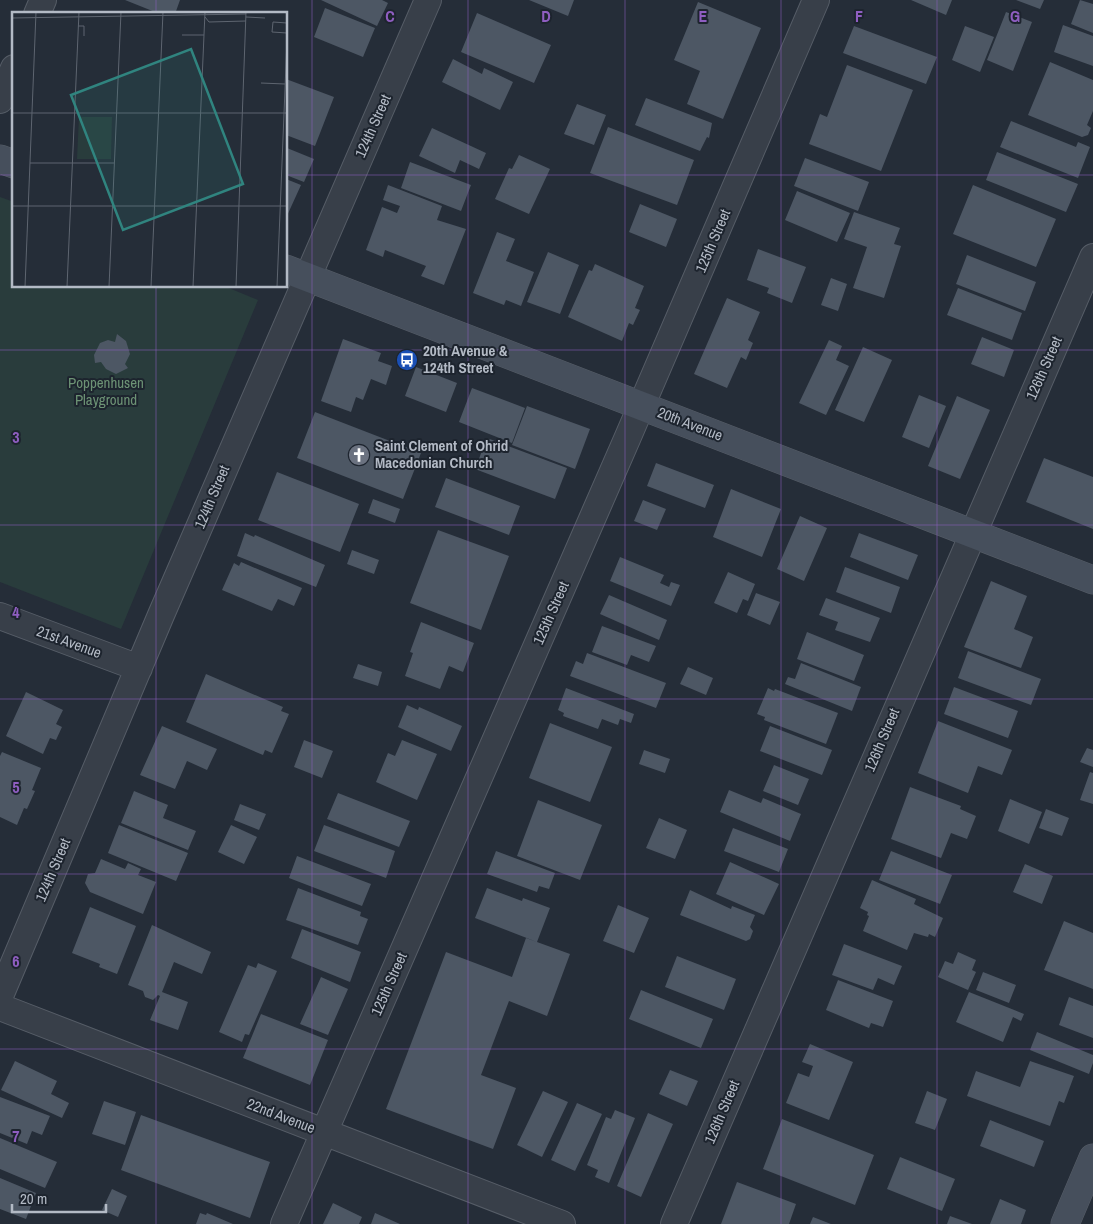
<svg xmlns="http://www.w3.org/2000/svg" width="1093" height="1224" font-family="'Archivo Narrow',sans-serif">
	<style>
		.green { fill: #293c3c }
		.building { fill: #4d5764 }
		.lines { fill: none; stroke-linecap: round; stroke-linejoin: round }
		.street-casing { stroke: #565d67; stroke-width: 28 }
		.secondary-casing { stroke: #565d67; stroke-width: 29 }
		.street { stroke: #383f49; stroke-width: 26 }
		.secondary { stroke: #464f5c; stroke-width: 28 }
		.grid { fill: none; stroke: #8f5ec1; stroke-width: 1; stroke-opacity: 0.55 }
		.labels { text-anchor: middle; stroke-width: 4; stroke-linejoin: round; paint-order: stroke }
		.street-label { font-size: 15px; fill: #b3bac5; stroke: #1d242e }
		.poi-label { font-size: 15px; font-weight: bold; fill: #b3bac5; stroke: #1d242e; text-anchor: start }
		.park-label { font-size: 15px; fill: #6d9375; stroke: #1d242e }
		.inset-road { fill: none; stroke: #5e6570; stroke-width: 1 }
		.view { fill: #30847f; fill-opacity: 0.15; stroke: #30847f; stroke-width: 2.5 }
		.inset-edge { fill: none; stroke: #b3bac5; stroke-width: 2.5 }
		.grid-label { font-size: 16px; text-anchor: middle; font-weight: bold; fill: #8f5ec1; stroke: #1d242e; stroke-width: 4; stroke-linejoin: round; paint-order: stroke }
	</style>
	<rect width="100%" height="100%" fill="#252d38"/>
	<path class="green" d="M0,197l14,5v84h210l34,14 -137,329 -121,-47z"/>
	<path class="building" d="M125,0h55l-5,14h-15z
		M321,0h61l6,3 -11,23z
		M529,0h45l-6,16z
		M911,0h41l-6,15z
		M1016,0h28l-4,9z
		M1080,0l13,4v29l-22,-9z
		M698,2l63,26 -38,91 -36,-15 13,-33 -26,-11z
		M325,8l50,20 -12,29 -49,-20z
		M1006,12l26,10 -19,49 -26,-11z
		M477,13l74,32 -17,38 -73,-31z
		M1063,25l30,11v30l-39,-14z
		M854,26l83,31 -11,27 -83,-31z
		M965,26l29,11 -14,35 -28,-12z
		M453,59l29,15 2,-6 29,14 -13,28 -58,-28z
		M1050,62l43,18v31l-6,14 4,3 -3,7 -6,2 -54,-22z
		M847,65l66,25 -32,81 -72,-27 11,-30 7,3z
		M286,79l48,18 -19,49 -29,-11z
		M646,98l66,25 -3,15 -2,-1 -7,14 -65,-26z
		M577,104l29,11 -12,30 -30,-11z
		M1011,121l65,26 2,-5 12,5 -12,31 -78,-31z
		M608,127l86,33 -17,45 -87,-32z
		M432,128l54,25 -7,16 -19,-9 -5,13 -36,-17z
		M287,148l27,11 -10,23 -18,-7z
		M997,152l81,32 -12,28 -80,-32z
		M519,155l31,14 -21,45 -34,-15 14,-31 3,1z
		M805,158l64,24 -11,29 -64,-25z
		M410,162l61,23 -10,26 -60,-23z
		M286,179l15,6 -15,33z
		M388,185l54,21 -5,14 29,9 -22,56 -23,-9 5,-10 -41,-16 -2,7 -17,-7 16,-43 15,6 3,-7 -17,-6z
		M973,185l83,34 -20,48 -83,-33z
		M797,191l53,22 -13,29 -52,-22z
		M640,204l37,15 -11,28 -37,-15z
		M854,212l46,16 -6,16 7,2 -17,52 -31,-10 14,-41 -23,-8z
		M497,232l18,7 -9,22 28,11 -13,34 -15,-6 -2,5 -31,-12z
		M758,249l48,18 -14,36 -25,-10 2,-5 -22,-8z
		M548,252l31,13 -19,49 -33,-12z
		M967,255l69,27 -11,29 -69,-27z
		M595,264l49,22 -9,22 5,2 -7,15 -4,-2 -7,18 -54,-24 21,-47 3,1z
		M831,278l16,6 -9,27 -17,-6z
		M958,288l64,25 -10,27 -65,-25z
		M727,298l33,14 -12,28 5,3 -7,17 -5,-3 -14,31 -33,-14z
		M117,334l9,7 4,13 -5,10 3,4 -12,6 -10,-5 -5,-7 -6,1 -1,-8 6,-12 8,-3 7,2z
		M982,337l32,13 -10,27 -33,-13z
		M343,339l38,14 -3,8 14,5 -6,19 -15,-6 -8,21 -7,-3 -5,15 -30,-11z
		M829,340l13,6 -6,14 13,6 -23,49 -27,-12z
		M863,347l29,13 -28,62 -29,-12z
		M416,367l41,16 -11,29 -41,-16z
		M472,388l53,20 -13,35 -53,-21z
		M919,395l27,11 -17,42 -27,-11z
		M957,396l33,14 -30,69 -32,-13z
		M527,406l63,23 -15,40 -63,-24z
		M315,412l106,41 -18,46 -106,-41z
		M487,438l80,30 -12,31 -80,-30z
		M1044,458l49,19v52l-67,-27z
		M656,463l58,22 -9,23 -58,-22z
		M277,472l82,32 -19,48 -82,-32z
		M446,478l74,28 -11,29 -74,-28z
		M731,489l50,20 -19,48 -49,-20z
		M373,499l27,10 -5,14 -27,-10z
		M643,500l23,9 -9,21 -23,-9z
		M800,516l27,12 -23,53 -27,-12z
		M438,530l71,26 -28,74 -71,-27z
		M245,533l9,4 1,-2 70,30 -9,22 -79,-31z
		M859,533l59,22 -10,25 -58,-23z
		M352,550l27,10 -5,14 -27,-10z
		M620,557l44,18 -4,8 9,4 2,-5 9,3 -9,21 -61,-25z
		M241,562l61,26 -8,18 -16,-7 -6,12 -50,-21 12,-27 5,3z
		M845,567l55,20 -9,26 -55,-21z
		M728,572l27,12 -7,17 -5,-2 -6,14 -23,-10z
		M991,581l36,15 -13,33 19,8 -12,31 -57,-21z
		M756,593l24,9 -10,23 -23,-10z
		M609,595l58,25 -8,20 -59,-26z
		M826,598l54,20 -10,24 -35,-12 3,-8 -19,-7z
		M421,622l53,21 -11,29 -14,-6 -9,23 -35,-13 8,-23 -3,-1z
		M602,626l54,20 -7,16 -18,-7 -4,10 -35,-13z
		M807,632l57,23 -10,26 -57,-22z
		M968,651l73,28 -10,26 -73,-27z
		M587,653l79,30 -10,25 -86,-32 6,-15 7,3z
		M801,663l60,24 -9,24 -67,-27 3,-7 7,2z
		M358,664l24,8 -4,14 -25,-8z
		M688,667l25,11 -7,17 -26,-11z
		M206,674l77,33 -2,4 8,3 -17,39 -7,-3 -2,5 -77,-33z
		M954,687l64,24 -10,27 -64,-24z
		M566,688l68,26 -3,9 -11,-4 -2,6 -16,-6 -4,10 -35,-13 1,-3 -6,-3z
		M768,688l6,3 1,-2 63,24 -12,31 -62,-24 1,-3 -8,-3z
		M26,692l37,18 -7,14 6,3 -6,13 -6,-2 -7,16 -37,-18z
		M407,705l11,5 1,-3 43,19 -11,25 -53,-24z
		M938,721l74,29 -10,25 -24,-9 -10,27 -50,-20z
		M550,723l62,24 -22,55 -61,-24z
		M162,726l55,23 -10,21 -20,-9 -12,28 -35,-14z
		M770,726l62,24 -10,25 -62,-24z
		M304,740l29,11 -11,27 -28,-11z
		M402,740l35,14 -20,46 -41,-18 12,-29 7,3z
		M1087,748l6,2v17l-13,-5z
		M644,750l26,9 -5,14 -26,-9z
		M2,752l39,16 -9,22 3,1 -8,18 -3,-1 -7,17 -17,-8v-61z
		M774,765l35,14 -11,26 -35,-14z
		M1090,772l3,1v31l-13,-4z
		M910,787l51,19 -1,3 16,7 -9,23 -16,-6 -10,25 -50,-19z
		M729,790l32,13 2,-5 38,16 -11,27 -70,-29z
		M134,791l34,14 -5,13 33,13 -8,19 -67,-27z
		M338,793l72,28 -11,26 -72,-28z
		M1010,799l32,13 -13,32 -31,-13z
		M538,800l64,25 -22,55 -63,-24z
		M240,804l26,10 -7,16 -25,-10z
		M1046,809l23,9 -7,18 -23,-8z
		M659,818l28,12 -12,29 -29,-11z
		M119,825l69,28 -12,28 -68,-28z
		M231,825l26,12 -13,27 -26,-12z
		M324,825l71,26 -9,27 -72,-27z
		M733,828l55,21 -9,23 -55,-21z
		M496,851l59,22 -6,16 -10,-3 -2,6 -50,-18z
		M891,851l61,24 -12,29 -61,-24z
		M297,856l74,28 -9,22 -73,-28z
		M101,859l24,10 3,-6 13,6 -3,6 18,7 -13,32 -53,-22 -5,-9 3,-9 7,-1z
		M730,862l49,22 -15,31 -48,-21z
		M1025,864l28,12 -11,28 -29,-12z
		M872,880l44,19 -2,5 29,14 -8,19 -6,-3 -1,3 -14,-4 -7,17 -44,-19 6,-15 -2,-1 1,-3 -8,-4z
		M298,888l63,24 -1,4 8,3 -10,26 -72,-25z
		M487,888l35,13 1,-3 27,10 -13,34 -62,-24z
		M690,890l41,19 1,-3 23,9 -5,12 3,4 -3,8 -4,2 -66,-26z
		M618,905l31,13 -15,35 -31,-12z
		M90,907l46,19 -19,48 -18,-7 1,-3 -28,-11z
		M1064,921l29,12v56l-49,-19z
		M152,925l59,27 -9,22 -28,-12 -12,30 26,10 -10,28 -28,-10 10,-24 -2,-1 -5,5 -8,-3 -2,-6 -15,-6z
		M302,929l59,23 -11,30 -59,-24z
		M526,938l44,16 -23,62 -38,-15 -28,74 35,13 -23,61 -107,-40 60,-157 66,25z
		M844,944l58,22 -8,19 -16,-7 -5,12 -41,-15z
		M958,952l18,8 -4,10 4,2 -8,18 -30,-13 7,-16 8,3z
		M677,956l59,23 -12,31 -59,-23z
		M258,963l19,8 -28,64 -4,-1 -3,8 -23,-10 29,-67 8,3z
		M983,972l33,13 -7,18 -33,-13z
		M321,977l27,12 -20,46 -28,-11z
		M838,980l55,21 -10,26 -12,-4 -2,5 -43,-18z
		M641,990l72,29 -12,29 -72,-29z
		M969,992l55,22 -3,7 -8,-4 -10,25 -47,-20z
		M1069,997l24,9v32l-34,-13z
		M261,1014l67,26 -18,45 -67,-27z
		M1037,1032l56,23v8l-4,11 -59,-24z
		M810,1044l43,18 -24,58 -43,-17 12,-30 11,4 4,-11 -11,-4z
		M15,1061l42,20 -6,13 18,9 -7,15 -61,-28z
		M1030,1061l44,15 -10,27 -5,-2 -9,25 -83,-30 9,-25 44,16z
		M670,1070l28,11 -11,25 -28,-12z
		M543,1091l25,11 -26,55 -25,-12z
		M927,1091l20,8 -12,31 -20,-7z
		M0,1097l50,19 -8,19 -10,-4 -5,13 -27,-11z
		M104,1101l32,11 -11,33 -33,-11z
		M577,1103l25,11 -27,57 -24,-11z
		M615,1110l20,8 -26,65 -14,-6 3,-7 -11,-5 19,-48 5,2z
		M648,1113l25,11 -32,73 -24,-11z
		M141,1115l129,47 -20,56 -129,-48z
		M782,1119l92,36 -19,50 -92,-36z
		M990,1120l54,21 -10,26 -54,-21z
		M0,1138l57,24 -12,26 -45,-19z
		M900,1157l55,22 -13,32 -55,-22z
		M0,1178l36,15 -10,26 -26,-10z
		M737,1182l59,22 -7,20h-68z
		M112,1189l15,7 -9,21 -16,-7z
		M1000,1199l26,11 -5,14h-31z
		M333,1203l29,14 -3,7h-36z
		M200,1213l6,2 1,-2 26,11h-37z
		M375,1213l25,11h-29z
		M950,1216l22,8h-25z
		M813,1217l18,7h-21z"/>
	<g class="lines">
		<g class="street-casing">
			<path id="street" d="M37,14l6,-14
				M0,100l14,-32
				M0,616l139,52
				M0,996l161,-381 267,-615
				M0,1007l562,217
				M284,1224l343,-785 189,-439
				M674,1224l419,-967"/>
		</g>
		<g class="secondary-casing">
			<path id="secondary" d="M0,159l14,5
				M286,269l807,311
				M1065,1224l28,-66"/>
		</g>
		<use href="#street" class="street"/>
		<use href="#secondary" class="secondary"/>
	</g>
	<path class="grid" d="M156,0v14M312,0v1224M468,0v1224M625,0v1224M781,0v1224M937,0v1224M0,175h14M286,175h807M156,286v938M0,350h1093M0,525h1093M0,699h1093M0,874h1093M0,1049h1093"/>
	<defs>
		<g id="bus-disc" transform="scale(1.125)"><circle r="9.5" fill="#1a4fb4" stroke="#1d242e"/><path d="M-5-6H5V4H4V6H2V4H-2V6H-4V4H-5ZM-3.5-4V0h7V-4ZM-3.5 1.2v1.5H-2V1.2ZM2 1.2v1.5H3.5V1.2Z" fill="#fff"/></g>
		<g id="church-disc" transform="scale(1.125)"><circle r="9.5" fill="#6b7280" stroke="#1d242e"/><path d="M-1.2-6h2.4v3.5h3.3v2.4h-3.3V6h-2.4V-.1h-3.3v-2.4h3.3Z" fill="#fff"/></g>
	</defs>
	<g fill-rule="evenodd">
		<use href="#bus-disc" x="407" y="360"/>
		<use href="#church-disc" x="359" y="455"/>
	</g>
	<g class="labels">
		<g class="street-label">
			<text transform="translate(373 126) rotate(-66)" y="5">124th Street</text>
			<text transform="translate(713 241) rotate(-67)" y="5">125th Street</text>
			<text transform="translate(1044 368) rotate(-66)" y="5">126th Street</text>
			<text transform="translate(690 424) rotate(21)" y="5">20th Avenue</text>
			<text transform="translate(212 497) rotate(-67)" y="5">124th Street</text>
			<text transform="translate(551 613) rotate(-66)" y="5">125th Street</text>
			<text transform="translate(69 642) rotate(20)" y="5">21st Avenue</text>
			<text transform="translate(882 740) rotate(-67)" y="5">126th Street</text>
			<text transform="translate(53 870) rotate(-67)" y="5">124th Street</text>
			<text transform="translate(389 984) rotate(-66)" y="5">125th Street</text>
			<text transform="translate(722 1112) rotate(-67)" y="5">126th Street</text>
			<text transform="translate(281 1116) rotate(21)" y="5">22nd Avenue</text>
		</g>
		<g class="poi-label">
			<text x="423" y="356">20th Avenue &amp;<tspan x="423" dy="17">124th Street</tspan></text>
			<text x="375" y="451">Saint Clement of Ohrid<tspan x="375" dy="17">Macedonian Church</tspan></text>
		</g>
		<g class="park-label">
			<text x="106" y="388">Poppenhusen<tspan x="106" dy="17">Playground</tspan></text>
		</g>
	</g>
	<g transform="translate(12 12)">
		<rect width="275" height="275" fill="#252d38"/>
		<path d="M67,105h33l-1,42h-34z" fill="#293c3c"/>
		<path class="inset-road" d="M193,5l4,5 37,-1M234,5l19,1M0,6l234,-4M275,11l-14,-1 -1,10 15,1M66,14h6v10M170,23h22M249,71l24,1M0,101h275M18,151h84M0,194h275M13,275l11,-275M55,275l12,-275M97,275l12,-275M139,275l12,-275M181,275l12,-275M224,275l10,-275M265,275l10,-248"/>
		<path class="view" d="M179,37l52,135 -120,46 -52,-135z"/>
		<rect width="275" height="275" class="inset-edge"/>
	</g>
	<g class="grid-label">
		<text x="390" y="22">C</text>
		<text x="546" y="22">D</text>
		<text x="703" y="22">E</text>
		<text x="859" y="22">F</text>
		<text x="1015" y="22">G</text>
		<text x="16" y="443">3</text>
		<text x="16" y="618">4</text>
		<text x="16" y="793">5</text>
		<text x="16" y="967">6</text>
		<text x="16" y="1142">7</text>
	</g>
	<path d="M12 1204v8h94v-8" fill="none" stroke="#b3bac5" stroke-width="2.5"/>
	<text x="20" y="1204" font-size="15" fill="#b3bac5" stroke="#1d242e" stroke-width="4" paint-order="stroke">20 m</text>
</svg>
